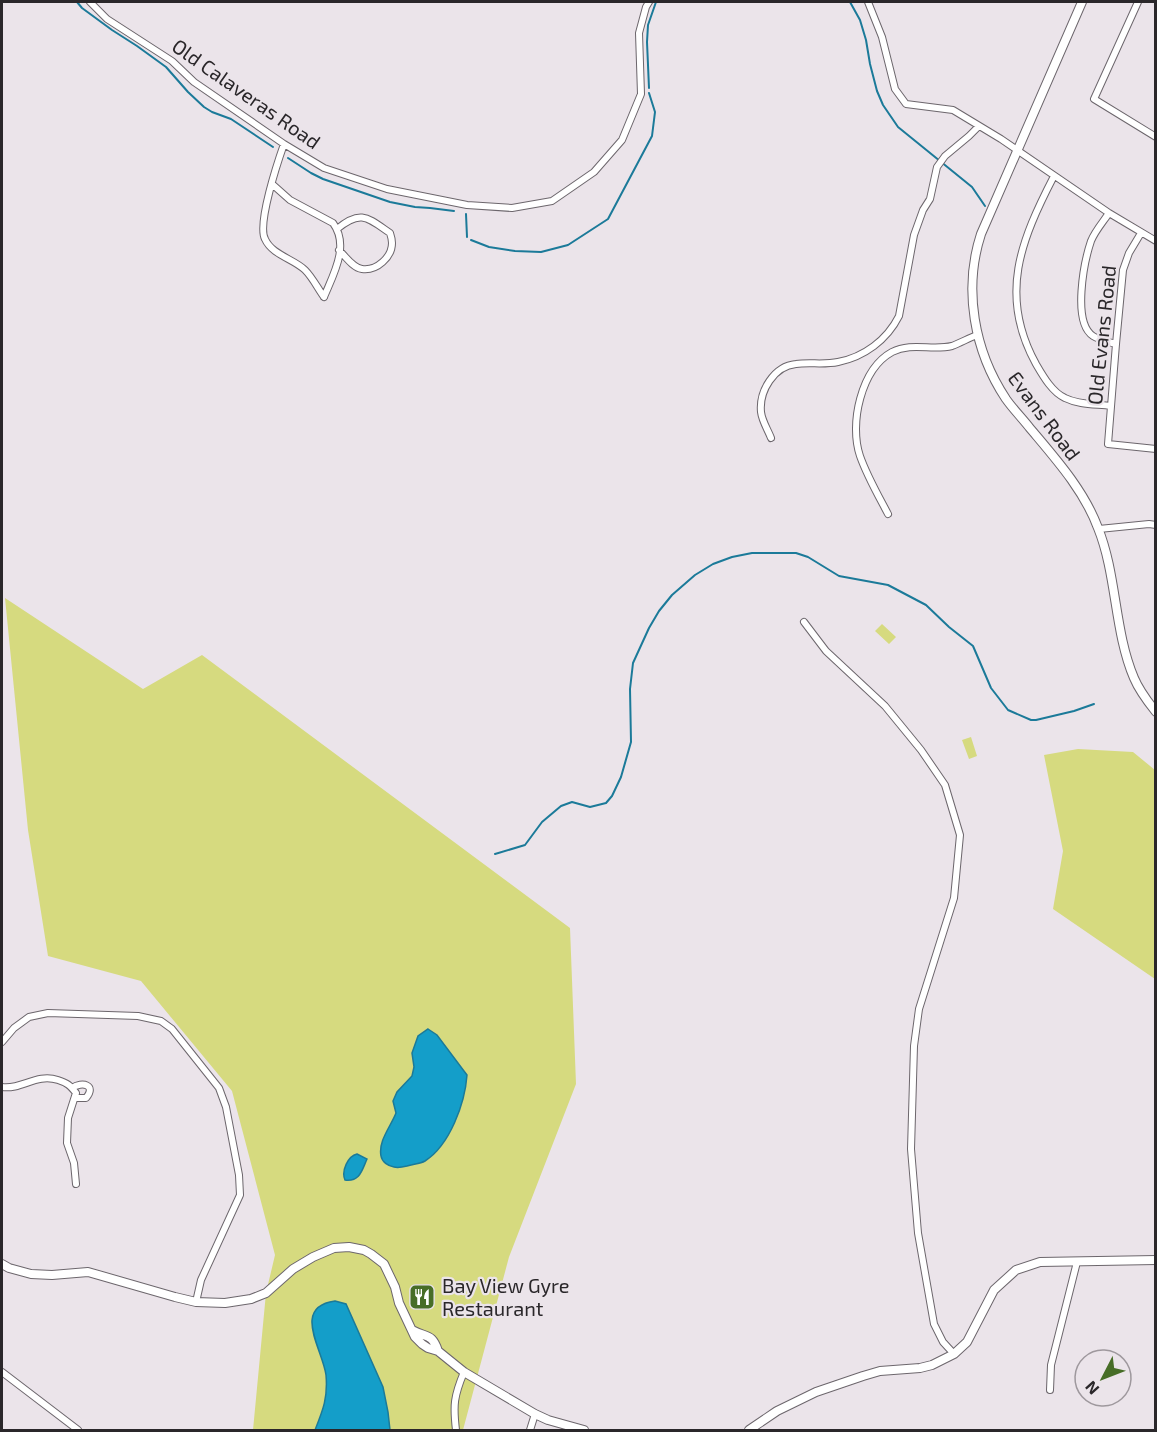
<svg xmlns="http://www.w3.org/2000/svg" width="1157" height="1432" font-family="'Exo 2',sans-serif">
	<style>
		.green { fill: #d6da7f }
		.water { fill: #149ec9; stroke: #1b7a99; stroke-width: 1.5 }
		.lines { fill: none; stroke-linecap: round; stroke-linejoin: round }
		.stream { stroke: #1b7a99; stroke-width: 2 }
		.minor-casing { stroke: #6c666c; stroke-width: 8 }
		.tertiary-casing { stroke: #6c666c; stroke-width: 10 }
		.minor { stroke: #fff; stroke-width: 6 }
		.tertiary { stroke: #fff; stroke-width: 8 }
		.labels { text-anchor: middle; stroke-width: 4.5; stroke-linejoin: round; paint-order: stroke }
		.street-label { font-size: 20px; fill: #2a272a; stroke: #ebe4ea }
		.poi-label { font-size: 20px; fill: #2a272a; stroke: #ebe4ea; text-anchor: start }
	</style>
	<rect width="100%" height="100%" fill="#ebe4ea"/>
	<path class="green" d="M5,598l138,91 59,-34 368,273 6,156 -67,173 -46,173h-210l13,-137 9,-38 -43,-164 -91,-110 -93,-25 -20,-126z
		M882,624l14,13 -7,7 -14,-13z
		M971,737l6,19 -8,3 -7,-19z
		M1078,749l55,3 22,18v209l-102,-70 10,-58 -19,-96z"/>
	<path class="water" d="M428,1029l9,6 30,40c-2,28 -17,70 -42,86 -5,3 -12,3 -18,5 -4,1 -9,2 -13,1 -6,-1 -12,-5 -13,-11 -3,-15 10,-30 15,-43l-3,-12 4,-9 15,-16 2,-9 -2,-14 6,-17z
		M357,1154l10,5c-5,11 -7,23 -22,21 -4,-9 3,-24 12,-26z
		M335,1301l11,3 37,83 5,25 2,18h-75c8,-20 13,-32 11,-55 -3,-25 -35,-68 9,-74z"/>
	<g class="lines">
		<path class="stream" d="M77,2l5,6 30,22 25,16 29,21 22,25 16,15 8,5 19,7 42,28
			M850,2l10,18 6,20 4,24 7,27 6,14 15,22 74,60 13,19
			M649,88l-2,-46 1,-17 8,-23
			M288,158l23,15 12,6 67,23 25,5 15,1 24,3
			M466,214l1,23
			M471,240l18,7 26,4 26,1 27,-7 40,-26 44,-83 3,-24 -6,-19
			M495,854l30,-9 17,-23 19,-16 11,-4 18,5 16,-4 6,-7 9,-19 10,-35 -1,-53 3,-26 16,-35 10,-17 13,-16 23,-20 18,-11 19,-7 20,-4h44l12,4 31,19 49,9 38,20 23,22 24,19 18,42 17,22 23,10h5l38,-9 20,-7"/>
		<g class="minor-casing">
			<path id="minor" d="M90,2l17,17 65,42 22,21 90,62 40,24 63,21 80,16 45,3 40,-7 42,-29 28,-32 19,-46 -2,-61 7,-26 3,-5
				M868,2l14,35 13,52 11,15 47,6 48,29 108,74 47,28
				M1138,2l-44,97 62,38
				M284,144c-6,17 -27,80 -19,95 7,16 29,20 40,31 8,8 13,19 19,27
				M1054,176c-33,64 -56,119 -18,188 7,12 16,28 29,34 14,7 31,6 46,8
				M272,184l18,16 43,23c17,23 0,52 -9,74
				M1109,213c-6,9 -14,18 -18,28 -7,21 -19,81 2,95 6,4 16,6 23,8
				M337,229c24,-20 31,-11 53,4 1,3 2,6 2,10 0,14 -15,28 -30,26 -9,-1 -17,-13 -23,-19
				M1141,233l-12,20 -6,17 -7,74 -8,100 48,5
				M771,438c-3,-8 -9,-17 -10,-26 -2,-21 13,-46 35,-48 13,-2 28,1 42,-2 26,-5 49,-22 61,-46l15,-81 9,-25 7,-11 7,-32 8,-11 24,-20 10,-10
				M888,514c-10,-19 -21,-38 -28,-58 -11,-32 1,-87 32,-104 20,-10 40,-1 60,-6 8,-3 17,-8 25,-11
				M1099,529l50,-5 7,1
				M804,622l22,29 59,55 36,44 24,35 15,50 -6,63 -35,111 -5,37 -3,103 7,84 16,91 9,18 11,12
				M2,1042l12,-14 15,-11 19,-4 90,3 23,5 11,8 47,59 7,19 13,68 1,20 -39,85 -5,22
				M2,1087c20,3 34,-14 56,-7 9,3 12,5 18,13l-8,25 -1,25 7,20 2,21
				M72,1088c10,-7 25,-3 14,10h-11
				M2,1372l76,58
				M1050,1390l1,-25 26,-103
				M456,1430c-3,-25 -2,-34 8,-58
				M530,1430l5,-16"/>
		</g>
		<g class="tertiary-casing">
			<path id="tertiary" d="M1082,2l-101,232c-18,55 -7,117 25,165 7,10 16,19 23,28 26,31 55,63 69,101 19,47 16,103 36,150 5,12 14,24 22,34
				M2,1264l7,4 22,6 21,1 36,-3 87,25 21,5 29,1 26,-4 15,-6 27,-24 20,-12 21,-9 15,-1 15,3 7,4 13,10 11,23 4,16 16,34 7,7 6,4 10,3 26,21 71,42 13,6 36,10
				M412,1330c15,8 20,3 26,21
				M749,1430l28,-19 39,-19 47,-16 17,-5 40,-3 12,-3 22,-11 13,-12 27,-52 22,-20 24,-8 116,-2"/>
		</g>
		<use href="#minor" class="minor"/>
		<use href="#tertiary" class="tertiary"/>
	</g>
	<defs>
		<g id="restaurant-square" transform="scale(1.35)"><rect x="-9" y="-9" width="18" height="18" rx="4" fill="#476d27" stroke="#ebe4ea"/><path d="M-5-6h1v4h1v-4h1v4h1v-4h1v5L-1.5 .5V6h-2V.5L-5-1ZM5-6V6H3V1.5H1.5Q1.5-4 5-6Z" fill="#fff"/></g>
	</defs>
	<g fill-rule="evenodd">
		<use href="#restaurant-square" x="422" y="1297"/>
	</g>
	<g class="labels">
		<g class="street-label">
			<text transform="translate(246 94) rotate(35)" y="7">Old Calaveras Road</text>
			<text transform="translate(1102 335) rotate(-84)" y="7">Old Evans Road</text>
			<text transform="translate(1044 416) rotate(53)" y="7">Evans Road</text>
		</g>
		<g class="poi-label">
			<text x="442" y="1293">Bay View Gyre<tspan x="442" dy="23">Restaurant</tspan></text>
		</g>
	</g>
	<rect width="1157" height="1432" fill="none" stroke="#2a272a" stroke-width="6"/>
	<g transform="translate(1103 1378) rotate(228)"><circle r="28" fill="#ebe4ea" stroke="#9e989d" stroke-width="1.5"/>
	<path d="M0-4.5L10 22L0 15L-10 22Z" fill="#476d27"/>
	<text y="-9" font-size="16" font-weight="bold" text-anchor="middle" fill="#2a272a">N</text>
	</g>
</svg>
